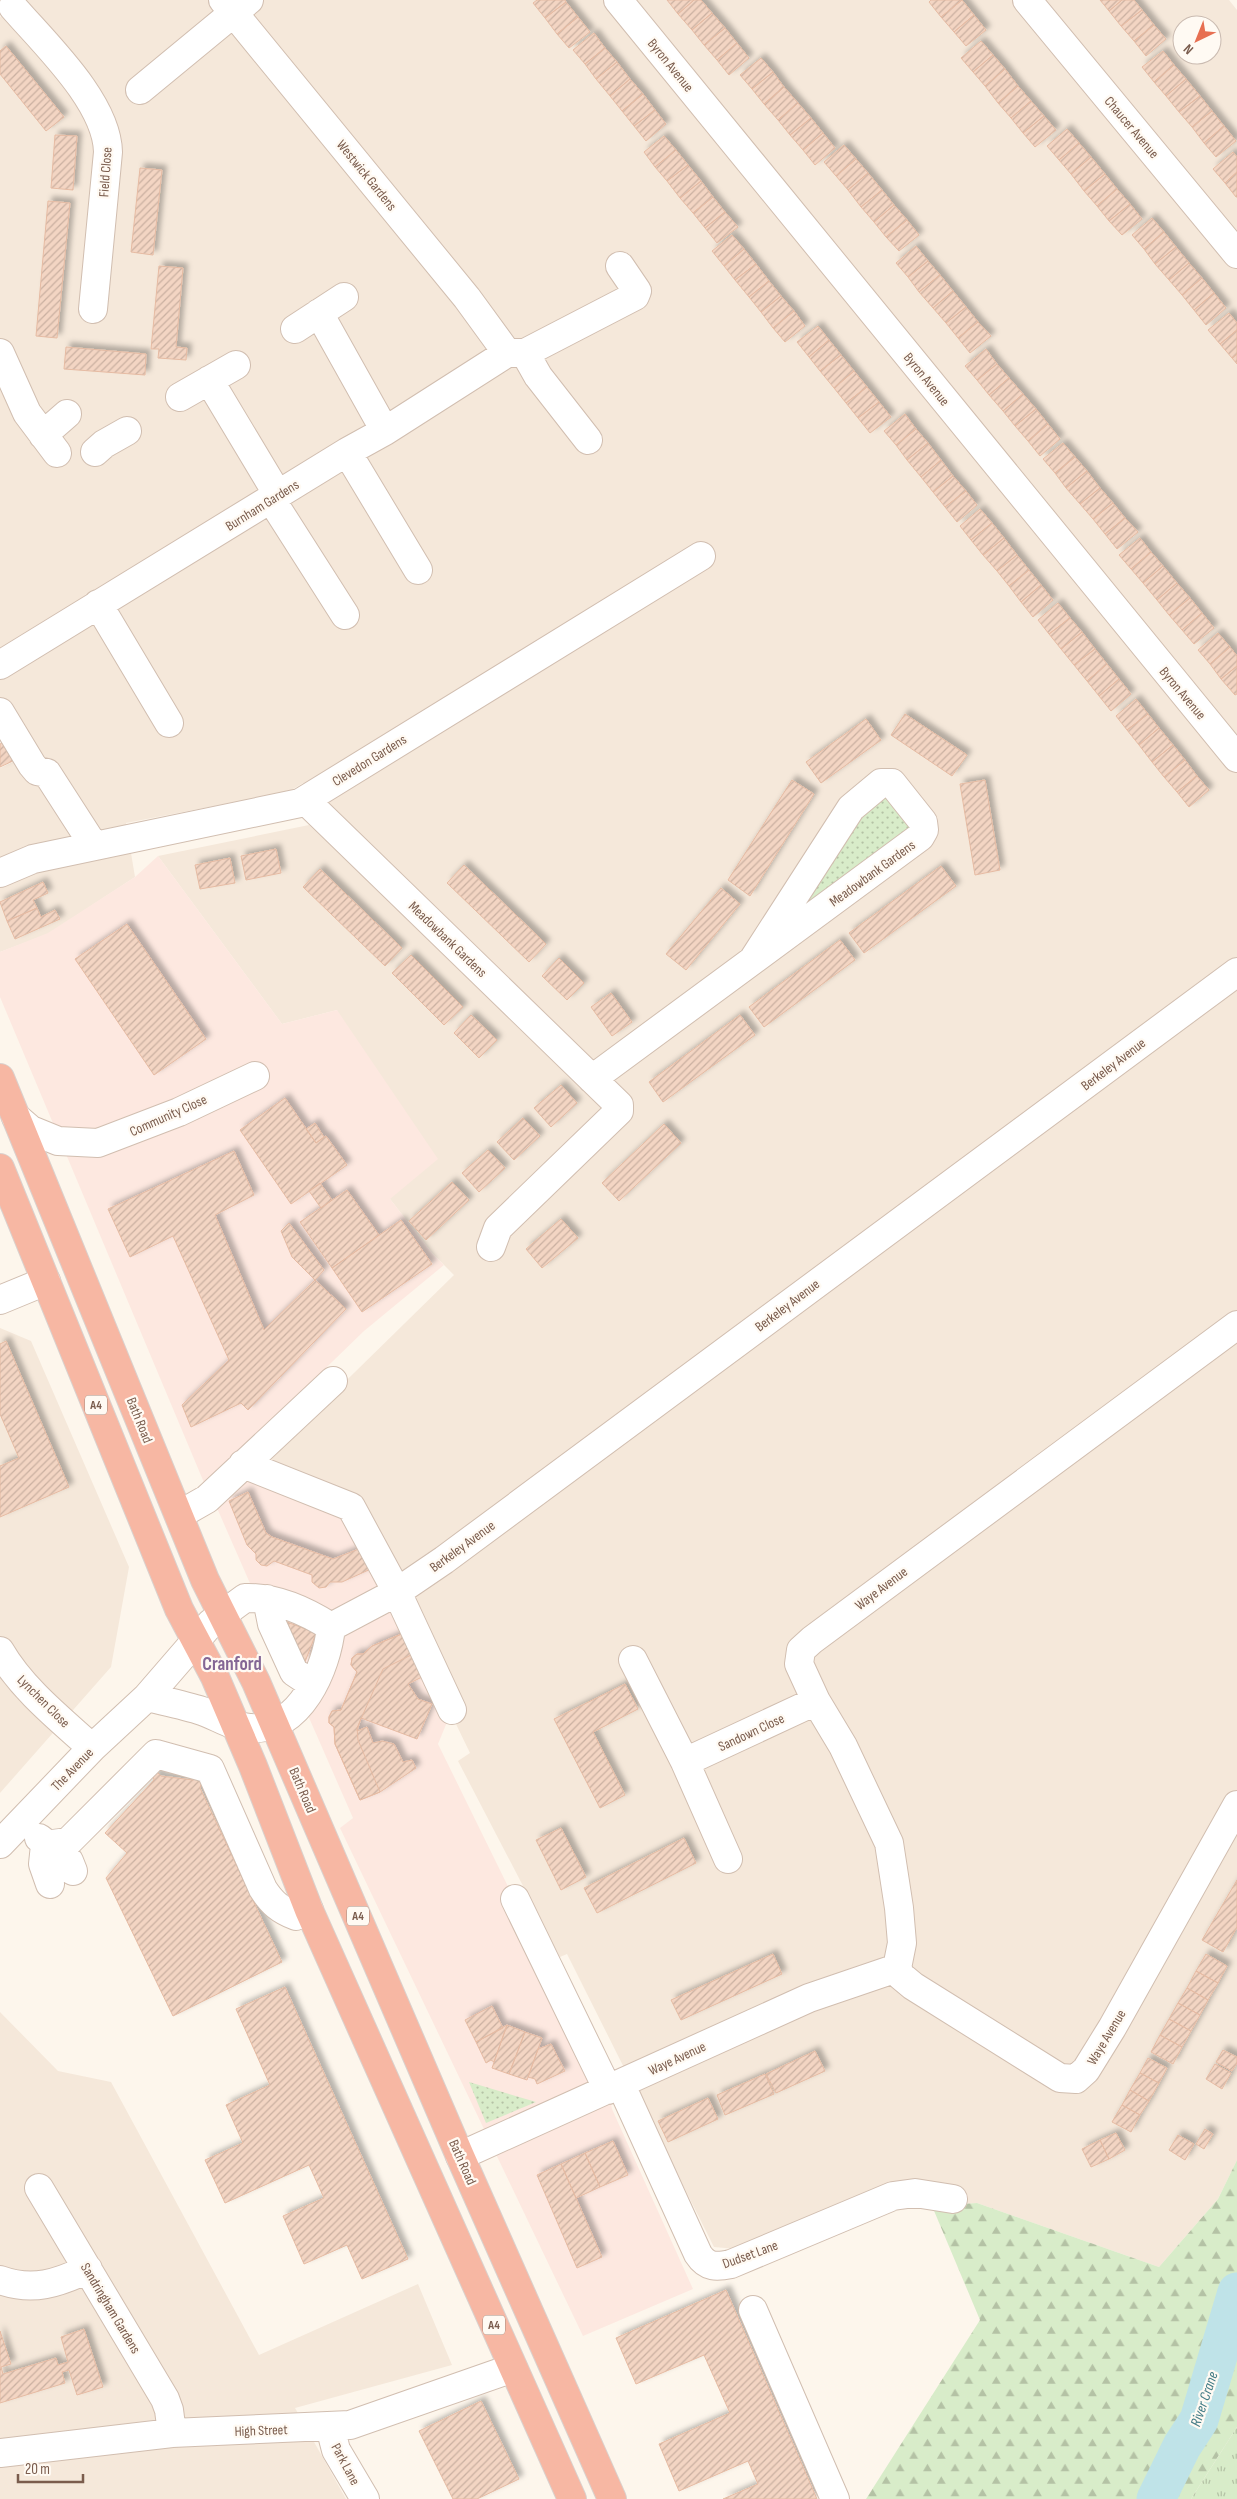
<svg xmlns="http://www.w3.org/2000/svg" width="1237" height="2499" font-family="'Sofia Sans Condensed',sans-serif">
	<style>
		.residential { fill: #f5e8da; fill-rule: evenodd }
		.commercial { fill: #fde8e0 }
		.grass { fill: url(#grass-dots) }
		.forest { fill: url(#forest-firs) }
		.park { fill: url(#park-tufts) }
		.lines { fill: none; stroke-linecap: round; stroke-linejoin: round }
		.river { stroke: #bfe3e8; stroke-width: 39 }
		.building { fill: url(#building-hatch); stroke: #e6bba3; filter: url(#shadow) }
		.minor-casing { stroke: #d1beb0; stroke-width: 30 }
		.highway-casing { stroke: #dad1cd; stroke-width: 30 }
		.minor { stroke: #fff; stroke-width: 28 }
		.highway { stroke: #f7b7a3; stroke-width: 28 }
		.labels { text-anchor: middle; stroke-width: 4.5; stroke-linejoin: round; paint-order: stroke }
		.shield { fill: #fffaf3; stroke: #a28b7f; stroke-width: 1 }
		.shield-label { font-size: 12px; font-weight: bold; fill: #7a5c4d }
		.street-label { font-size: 14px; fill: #7a5c4d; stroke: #fffaf3 }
		.water-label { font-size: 15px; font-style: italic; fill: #437c86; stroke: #fffaf3 }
		.district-label { font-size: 19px; font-weight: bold; fill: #846695; stroke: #fffaf3 }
	</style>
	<defs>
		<pattern id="grass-dots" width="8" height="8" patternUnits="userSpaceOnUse" patternTransform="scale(1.25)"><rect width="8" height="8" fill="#d8ecc9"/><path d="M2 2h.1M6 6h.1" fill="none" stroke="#b4c2a5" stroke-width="1.8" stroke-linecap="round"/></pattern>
		<pattern id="forest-firs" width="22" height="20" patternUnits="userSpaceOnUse" patternTransform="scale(1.25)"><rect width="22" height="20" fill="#d8ecc9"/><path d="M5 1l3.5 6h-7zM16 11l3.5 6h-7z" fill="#b4c2a5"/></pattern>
		<pattern id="park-tufts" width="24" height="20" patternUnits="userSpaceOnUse" patternTransform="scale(1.25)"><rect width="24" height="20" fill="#d8ecc9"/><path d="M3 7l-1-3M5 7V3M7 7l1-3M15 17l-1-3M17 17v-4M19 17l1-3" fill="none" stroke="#b4c2a5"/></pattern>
		<pattern id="building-hatch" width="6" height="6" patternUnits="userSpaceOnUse" patternTransform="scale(1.25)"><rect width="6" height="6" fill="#f3d5c3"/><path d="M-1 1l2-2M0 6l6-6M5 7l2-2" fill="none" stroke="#cab0a1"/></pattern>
		<filter id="shadow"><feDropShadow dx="4.5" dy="-4.5" stdDeviation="2.5" flood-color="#0004"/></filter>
	</defs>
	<rect width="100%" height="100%" fill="#fdf6ec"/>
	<path class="residential" d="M22,0h1207l8,10v2150l-19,39 -59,68 -182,-64 -45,3 -36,-1 -160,44 -22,-2 -147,-293 -7,3 -102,-196 12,-8 -119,-246 -95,-38 198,-194 -22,-22 -42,-54 -53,-189 -55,14 -124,-168 151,-31 81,76 20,-13 -107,-105 -15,9 -162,31 9,54 -87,57 -48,18v-184l20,-9 -20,-54v-688zM1182,25h30v30h-30z
		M0,1328l31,13 98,226 -18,100 -111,126z
		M0,2012l58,59 53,11 148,273 159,-71 34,81 -157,43 51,91h-346z"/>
	<path class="commercial" d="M158,856l124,168 55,-14 101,149 -48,40 42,54 12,12 -80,66 -159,154 -205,-488v-45l48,-19 87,-56z
		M243,1464l108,43 101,203 -14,34 170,346 4,19 81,180 -110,47 -243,-508 13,-10 -136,-310z"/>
	<path class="grass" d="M883,793l32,34 -104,82 -12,-8 58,-87z
		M469,2082l67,20 -50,21z"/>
	<path class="forest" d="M1237,2160v267l-46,72h-325l114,-179 -48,-114 45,-3 182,64 59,-68z"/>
	<path class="park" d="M1237,2427v72h-46z"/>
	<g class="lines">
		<path class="river" d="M1156,2499l26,-53 17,-26 38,-128"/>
	</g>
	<path class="building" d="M537,0h28l1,2 -21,16 -12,-15z
		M667,0h27l-16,14z
		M694,0h7l11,13 -20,17 -14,-16z
		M931,0h31l-21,17 -12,-15z
		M962,0l12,15 -20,17 -13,-15z
		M1100,0h22l-13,11z
		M1122,0h12l8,10 -21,16 -12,-15z
		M566,2l12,15 -21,17 -12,-16z
		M1142,10l12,15 -20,16 -13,-15z
		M712,13l13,15 -21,17 -12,-15z
		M974,15l12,15 -20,16 -12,-14z
		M578,17l12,15 -21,16 -12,-14z
		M1154,25l12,14 -20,17 -12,-15z
		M725,28l12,15 -20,17 -13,-15z
		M594,33l11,15 -20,16 -12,-14z
		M981,41l12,14 -20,17 -12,-14z
		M737,43l12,15 -20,17 -12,-15z
		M6,46l58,71 -18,14 -46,-57v-23z
		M605,48l12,14 -21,17 -11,-15z
		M1163,51l11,14 -20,17 -12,-15z
		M993,55l12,14 -20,17 -12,-14z
		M761,58l12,14 -21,17 -12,-14z
		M617,62l13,17 -20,17 -14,-17z
		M1174,65l12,14 -20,17 -12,-14z
		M1005,69l13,17 -20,17 -13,-17z
		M773,72l11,15 -20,17 -12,-15z
		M630,79l13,15 -21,17 -12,-15z
		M1186,79l14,17 -21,16 -13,-16z
		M1018,86l13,15 -20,17 -13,-15z
		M784,87l14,16 -20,17 -14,-16z
		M643,94l12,16 -21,16 -12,-15z
		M1200,96l12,15 -20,16 -13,-15z
		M1031,101l13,15 -21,17 -12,-15z
		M798,103l13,15 -21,17 -12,-15z
		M655,110l11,14 -20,17 -12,-15z
		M1212,111l12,15 -20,17 -12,-16z
		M1044,116l12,14 -21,17 -12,-14z
		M811,118l12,15 -20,17 -13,-15z
		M1224,126l12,15 -20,16 -12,-14z
		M1067,129l12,14 -20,17 -12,-14z
		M823,133l12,15 -20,17 -12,-15z
		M55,135l22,1 -4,54 -22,-2z
		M664,136l12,14 -21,17 -11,-15z
		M1079,143l12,14 -20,17 -12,-14z
		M844,145l12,14 -20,17 -12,-14z
		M676,150l12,15 -21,16 -12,-14z
		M1233,152l4,5v15l-12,11 -12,-14z
		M1091,157l14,17 -21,17 -13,-17z
		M856,159l12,14 -20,17 -12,-14z
		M688,165l13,16 -21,17 -13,-17z
		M140,168l22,2 -9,85 -22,-3z
		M1237,172v25h-1l-11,-14z
		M868,173l14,17 -21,17 -13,-17z
		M1105,174l12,15 -20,17 -13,-15z
		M701,181l12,16 -20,16 -13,-15z
		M1117,189l13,15 -21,17 -12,-15z
		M882,190l12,15 -20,17 -13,-15z
		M713,197l12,15 -20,16 -12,-15z
		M48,201l22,2 -13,135 -21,-2z
		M1130,204l12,15 -20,16 -13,-14z
		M894,205l13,15 -21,17 -12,-15z
		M725,212l13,15 -21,16 -12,-15z
		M1152,218l12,14 -20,17 -12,-14z
		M907,220l12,15 -20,16 -13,-14z
		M1164,232l12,15 -21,17 -11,-15z
		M732,235l12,14 -20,17 -12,-15z
		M916,246l12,15 -20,16 -12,-14z
		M1176,247l13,16 -20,17 -14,-16z
		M744,249l12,15 -21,16 -11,-14z
		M928,261l12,14 -21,17 -11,-15z
		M1189,263l13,15 -20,17 -13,-15z
		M756,264l13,17 -20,16 -14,-17z
		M159,266l24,2 -7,79 11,1 -1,12 -28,-2 1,-9h-8z
		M940,275l13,16 -20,17 -14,-16z
		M1202,278l12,15 -20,17 -12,-15z
		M769,281l12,15 -20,16 -12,-15z
		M953,291l13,16 -20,16 -13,-15z
		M1214,293l12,15 -20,17 -12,-15z
		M781,296l13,15 -21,17 -12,-16z
		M966,307l12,15 -20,16 -12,-15z
		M794,311l11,15 -20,16 -12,-14z
		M1229,313l8,10v7l-17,14 -12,-14z
		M978,322l13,14 -21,17 -12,-15z
		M818,326l11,14 -20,17 -12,-15z
		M1237,330v24l-5,4 -12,-14z
		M829,340l12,15 -21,16 -11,-14z
		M66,347l80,7 -1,21 -81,-6z
		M986,349l11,15 -20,16 -12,-14z
		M1237,354v10l-5,-6z
		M841,355l13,16 -20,17 -14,-17z
		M997,364l12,14 -20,17 -12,-15z
		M854,371l13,16 -21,16 -12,-15z
		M1009,378l14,16 -20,17 -14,-16z
		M867,387l12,15 -21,16 -12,-15z
		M1023,394l13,15 -21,17 -12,-15z
		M879,402l12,15 -21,16 -12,-15z
		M1036,409l12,15 -20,17 -13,-15z
		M905,414l11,15 -20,16 -12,-14z
		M1048,424l12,15 -20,17 -12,-15z
		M916,429l12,14 -21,17 -11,-15z
		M928,443l13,17 -20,17 -14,-17z
		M1063,443l12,14 -20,16 -12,-14z
		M1075,457l12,14 -21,17 -11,-15z
		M941,460l12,16 -20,16 -12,-15z
		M1087,471l13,17 -20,16 -14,-16z
		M953,476l13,15 -21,16 -12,-15z
		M1100,488l13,15 -20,16 -13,-15z
		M966,491l11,14 -20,17 -12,-15z
		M1113,503l12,15 -20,16 -12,-15z
		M980,509l12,14 -21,17 -11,-14z
		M1125,518l13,14 -21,17 -12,-15z
		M992,523l12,15 -21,17 -12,-15z
		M1004,538l13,17 -20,16 -14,-16z
		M1140,538l11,14 -20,17 -12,-14z
		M1151,552l12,14 -20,17 -12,-14z
		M1017,555l12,15 -20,16 -12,-15z
		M1163,566l14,17 -20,17 -14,-17z
		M1029,570l12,15 -20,17 -12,-16z
		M1177,583l13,15 -21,17 -12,-15z
		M1041,585l12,15 -20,17 -12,-15z
		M1190,598l12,15 -20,17 -13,-15z
		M1058,603l12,15 -21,16 -11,-14z
		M1202,613l12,15 -20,16 -12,-14z
		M1070,618l12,14 -21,17 -12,-15z
		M1082,632l13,17 -21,16 -13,-16z
		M1218,633l12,14 -20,17 -12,-14z
		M1230,647l7,9v10l-16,13 -11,-15z
		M1095,649l12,15 -20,17 -13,-16z
		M1107,664l12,15 -20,17 -12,-15z
		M1237,666v28l-2,1 -14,-16z
		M1119,679l12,15 -20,17 -12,-15z
		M1136,699l12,15 -21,16 -11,-14z
		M905,714l62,41 -15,21 -61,-41z
		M1148,714l11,14 -20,17 -12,-15z
		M866,719l15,21 -60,43 -15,-21z
		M1159,728l14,17 -21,17 -13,-17z
		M8,740l9,19 -17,8v-23z
		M1173,745l12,15 -21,17 -12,-15z
		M1185,760l12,16 -20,16 -13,-15z
		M1197,776l12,14 -20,17 -12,-15z
		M792,780l22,14 -64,102 -22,-16z
		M985,780l15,90 -25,5 -15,-91z
		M276,849l5,24 -35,7 -5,-24z
		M230,858l5,25 -35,6 -5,-24z
		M464,865l82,79 -17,18 -82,-79z
		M941,866l15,20 -92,67 -15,-20z
		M320,869l82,79 -17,18 -82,-79z
		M43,882l5,11 -15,7 4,8 -30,13 -7,-19z
		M721,888l19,16 -54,66 -20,-16z
		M37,908l4,9 14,-7 5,9 -45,20 -8,-18z
		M127,924l79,115 -52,36 -79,-116z
		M840,940l15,20 -91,67 -15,-20z
		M411,955l52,52 -19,18 -52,-52z
		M559,958l25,25 -17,17 -25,-24z
		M611,993l21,29 -20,14 -21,-29z
		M471,1015l26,25 -18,18 -25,-25z
		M740,1015l15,20 -92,67 -14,-20z
		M561,1085l16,18 -26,24 -17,-19z
		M285,1098l31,45 10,-7 21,29 -56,39 -51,-74z
		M523,1118l17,18 -26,24 -17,-18z
		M315,1123l9,14 -8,6 -10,-14z
		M664,1124l17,19 -62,58 -17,-18z
		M488,1150l17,18 -26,24 -17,-19z
		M234,1151l20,44 -39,20 49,115 51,-50 31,29 -98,101 -7,-7 -50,24 -9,-22 47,-45 -56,-124 -43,21 -22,-48z
		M452,1182l17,18 -43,40 -17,-19z
		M320,1183l12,17 -11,8 -12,-17z
		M347,1190l32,45 -47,33 -32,-46z
		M561,1219l17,19 -36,30 -16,-19z
		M401,1220l31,44 -70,48 -30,-44z
		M289,1223l35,47 -9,10 -23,-23 -11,-26z
		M6,1341l63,146 -69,30v-51l19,-8 -19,-44v-70z
		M248,1492l18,41 6,4 61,22 31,-12 9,21 -31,14h-12l-4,5 -7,1 -7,-6v-7l-38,-14 -7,5 -6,-1 -5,-5v-6l-9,-9 -18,-44z
		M287,1622l29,11 -11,29z
		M404,1633l9,21 -30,15 -26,59 1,12 22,52 -20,8 -25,-56 -1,-17 -5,-4v-6l3,-6 9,-1 16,-38 -6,-7 1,-7 5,-4h6l9,-8z
		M404,1633l20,43 -16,8 10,15 14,5 -15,35 -56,-21 -4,13 10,-4 6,16 9,-2 12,3 9,18 9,-2 4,8 -36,24 -20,8 -25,-56 -1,-17 -5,-4v-6l3,-6 9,-1 16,-38 -6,-7 1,-7 5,-4h6l9,-8z
		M625,1684l13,25 -45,23 32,63 -25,13 -46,-89z
		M157,1772l4,4 32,4 3,-2 6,3 -2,7 82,174 -109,54 -67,-138 21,-25 -22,-20 49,-53 -1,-5z
		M561,1828l25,49 -25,13 -25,-50z
		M684,1838l12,25 -99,50 -13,-25z
		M1237,1880v47l-14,25 -21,-12z
		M773,1954l9,20 -101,46 -10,-20z
		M1206,1954l21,12 -9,17 -22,-12z
		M1196,1971l22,12 -10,17 -21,-12z
		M285,1987l123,272 -46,20 -15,-34 -43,19 -21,-48 41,-18 -15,-33 -84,38 -20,-43 38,-17 -17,-38 44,-20 -34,-76z
		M1187,1988l21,12 -8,15 -22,-12z
		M1178,2003l22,12 -9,16 -22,-12z
		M492,2006l11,22 -27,14 -11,-22z
		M1169,2019l22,12 -9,16 -22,-12z
		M507,2025l18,7 -16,42 -17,-6z
		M507,2025l-13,37 -3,-2 -5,3 -10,-21z
		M525,2032l17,6 -15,42 -18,-6z
		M1160,2035l22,12 -9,17 -22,-12z
		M551,2044l14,27 -28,13 -2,-5 -7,-2 10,-28z
		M1223,2050l14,7v6l-5,8 -16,-9z
		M815,2051l10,20 -49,22 -10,-19z
		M1148,2058l19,10 -8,15 -19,-10z
		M1215,2064l16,9 -9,16 -16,-10z
		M1140,2073l19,10 -10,18 -19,-11z
		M765,2074l9,20 -49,21 -8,-20z
		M1130,2090l19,11 -9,14 -18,-10z
		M708,2098l10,21 -50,23 -10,-21z
		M1122,2105l18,10 -9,17 -19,-10z
		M1205,2129l8,5 -9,15 -8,-5z
		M1116,2133l9,17 -16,9 -9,-19z
		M1178,2135l16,9 -9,16 -16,-10z
		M1100,2140l9,19 -18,8 -9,-18z
		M613,2141l15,34 -28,12 -15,-34z
		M585,2153l15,34 -24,11 -15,-34z
		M561,2164l41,93 -25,11 -40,-93z
		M726,2290l91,209h-94l35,-15 -10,-23 -69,30 -20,-47 71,-31 -26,-58 -68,29 -20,-46z
		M84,2329l19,58 -26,8 -8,-25 -7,2 3,11 -65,20v-72l11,33 -10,3 2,7 53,-16 2,7 10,-3 -7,-25z
		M481,2401l38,78 -42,20h-24l-34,-68z"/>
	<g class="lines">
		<g class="minor-casing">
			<path id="minor" d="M223,0l244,298 40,55
				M618,0l619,758
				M1027,0l210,254
				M13,7c32,37 94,95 95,145l-15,157
				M140,90l109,-90
				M319,313l66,118
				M295,329l49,-32
				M0,353l27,60 30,40
				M525,353l13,23 50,64
				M209,380l69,115
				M180,397l56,-32
				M43,435l24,-21
				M95,452l9,-8 23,-13
				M347,452l71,118
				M271,499l74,116
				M98,604l71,119
				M0,665l347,-213 38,-21 122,-78h18l110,-57 2,-5 -17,-25
				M0,712l32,53 5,6 10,2 47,73
				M305,800l314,305v6l-121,117 -7,19
				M0,873l33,-14 267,-56 401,-247
				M592,1079l328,-242 4,-7 -1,-8 -31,-39h-11l-30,25 -98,152
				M16,1117l15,13 27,11 40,2 81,-31 76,-36
				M0,1300l46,-19
				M243,1464l108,43 46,85 55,118
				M179,1515l28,-16 126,-118
				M267,1599l5,25 22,48 18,12
				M331,1627l66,-35 47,-32 793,-588
				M0,1651c22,38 60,68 92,97
				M633,1660l52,102 43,97
				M147,1697c17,4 35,8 52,13 17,5 32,17 51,18 50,4 77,-60 81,-101
				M685,1762l131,-61
				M39,1838l30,23 4,10
				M0,1844l92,-96 55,-51 64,-74 34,-25c29,-1 61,13 86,29
				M45,1845l23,-3 88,-88 54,15 53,120c9,14 17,21 33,27l13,-6
				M45,1845l-2,19 7,20
				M515,1899l93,191
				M897,1968l5,-25 -3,-35 -10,-65 -46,-97 -27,-45 -17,-37 2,-14 11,-10 425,-315
				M621,2085l77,169c9,14 19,13 33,10l162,-68 22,-3 38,6
				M460,2156l349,-158 88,-30 4,8 12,10 147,92 16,1 10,-9 26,-42 125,-223
				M39,2188l126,211 4,11 3,23
				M0,2280c33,12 58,3 88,-11
				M753,2310l82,189
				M330,2427l6,23 29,49
				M0,2453l172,-20 178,-8 163,-57"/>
		</g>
		<g class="highway-casing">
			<path id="highway" d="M0,1078l205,502 51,102 204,474 152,343
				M0,1168l179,441 36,68 38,89 56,144 263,589"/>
		</g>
		<use href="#minor" class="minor"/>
		<use href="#highway" class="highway"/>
	</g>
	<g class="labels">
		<g class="shield">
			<rect x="85" y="1395.5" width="22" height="19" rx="4"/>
			<rect x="347" y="1906.5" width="22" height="19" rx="4"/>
			<rect x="483" y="2315.5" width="22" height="19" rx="4"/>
		</g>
		<g class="shield-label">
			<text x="96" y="1409">A4</text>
			<text x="358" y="1920">A4</text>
			<text x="494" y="2329">A4</text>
		</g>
		<g class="street-label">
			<text transform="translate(671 65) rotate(51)" y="5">Byron Avenue</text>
			<text transform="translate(1132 127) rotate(50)" y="5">Chaucer Avenue</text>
			<text transform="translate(105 172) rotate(-86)" y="5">Field Close</text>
			<text transform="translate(367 175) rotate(51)" y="5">Westwick Gardens</text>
			<text transform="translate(927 379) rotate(51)" y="5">Byron Avenue</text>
			<text transform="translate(262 505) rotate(-32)" y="5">Burnham Gardens</text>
			<text transform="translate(1183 693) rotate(50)" y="5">Byron Avenue</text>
			<text transform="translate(369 760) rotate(-32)" y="5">Clevedon Gardens</text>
			<text transform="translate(872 873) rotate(-36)" y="5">Meadowbank Gardens</text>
			<text transform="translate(448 939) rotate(44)" y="5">Meadowbank Gardens</text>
			<text transform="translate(1113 1064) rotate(-37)" y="5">Berkeley Avenue</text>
			<text transform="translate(168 1115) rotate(-24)" y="5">Community Close</text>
			<text transform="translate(787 1305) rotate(-37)" y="5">Berkeley Avenue</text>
			<text transform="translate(140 1420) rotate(68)" y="5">Bath Road</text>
			<text transform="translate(462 1546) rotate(-36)" y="5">Berkeley Avenue</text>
			<text transform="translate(881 1588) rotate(-37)" y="5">Waye Avenue</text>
			<text transform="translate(44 1701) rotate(45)" y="5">Lynchen Close</text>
			<text transform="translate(751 1732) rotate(-25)" y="5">Sandown Close</text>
			<text transform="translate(72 1769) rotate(-46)" y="5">The Avenue</text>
			<text transform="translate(303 1790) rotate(67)" y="5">Bath Road</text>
			<text transform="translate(1106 2037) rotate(-59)" y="5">Waye Avenue</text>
			<text transform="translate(677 2058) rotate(-25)" y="5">Waye Avenue</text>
			<text transform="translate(463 2162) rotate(66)" y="5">Bath Road</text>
			<text transform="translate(750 2254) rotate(-20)" y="5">Dudset Lane</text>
			<text transform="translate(111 2308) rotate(59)" y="5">Sandringham Gardens</text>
			<text transform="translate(261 2430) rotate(-2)" y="5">High Street</text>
			<text transform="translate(346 2464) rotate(62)" y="5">Park Lane</text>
		</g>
		<g class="water-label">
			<text transform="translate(1204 2399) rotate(-71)" y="5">River Crane</text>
		</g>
		<g class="district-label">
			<text x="232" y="1670">Cranford</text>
		</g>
	</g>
	<g transform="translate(1197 40) rotate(223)"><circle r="24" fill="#fffaf3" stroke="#cabbb1"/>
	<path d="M0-4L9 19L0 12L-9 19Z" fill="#e76f51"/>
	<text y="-8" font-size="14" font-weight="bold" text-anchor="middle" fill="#7a5c4d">N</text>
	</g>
	<path d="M18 2474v8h65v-8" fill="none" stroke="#7a5c4d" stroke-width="2.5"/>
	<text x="25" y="2474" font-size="15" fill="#7a5c4d" stroke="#fffaf3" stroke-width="4" paint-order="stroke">20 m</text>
</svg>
